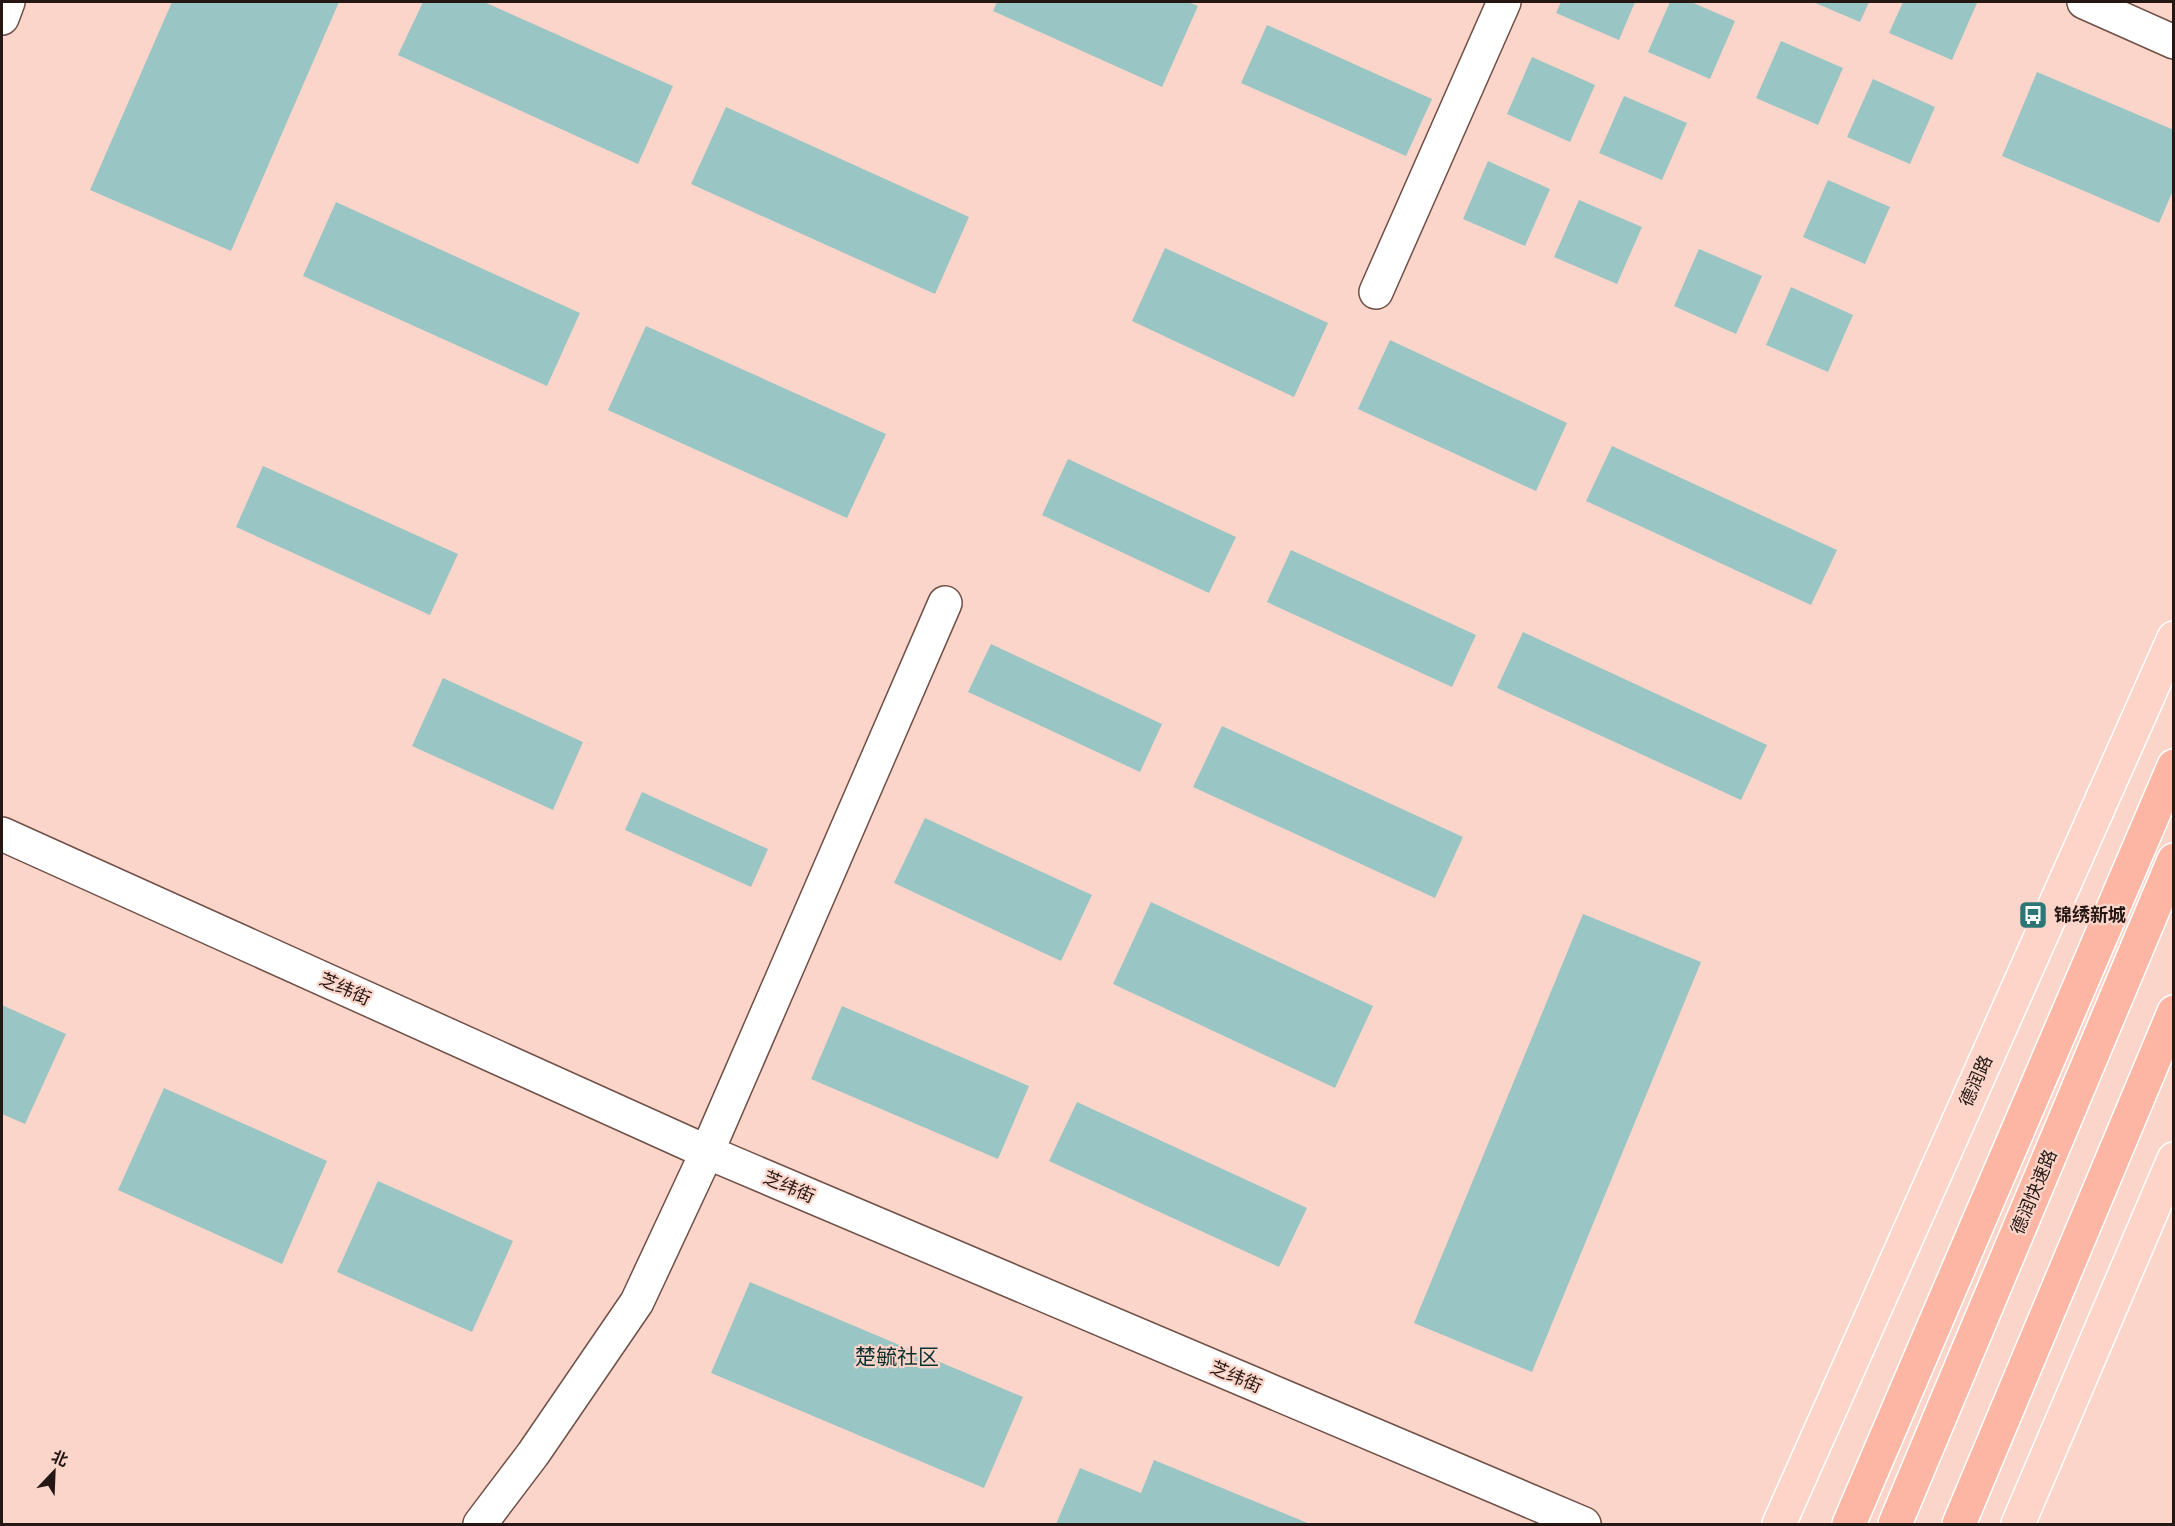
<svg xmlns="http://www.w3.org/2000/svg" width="2175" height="1526" font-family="Ubuntu,'Noto Sans SC',sans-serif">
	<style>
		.building { fill: #99c5c4 }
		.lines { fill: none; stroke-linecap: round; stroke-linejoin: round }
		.minor-casing { stroke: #6f4f46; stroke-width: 36 }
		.major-casing { stroke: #fff; stroke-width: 36 }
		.highway-casing { stroke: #fff; stroke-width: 36 }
		.minor { stroke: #fff; stroke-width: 33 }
		.major { stroke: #fed3c8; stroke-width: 33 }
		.highway { stroke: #fdb6a4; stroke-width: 33 }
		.labels { text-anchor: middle; stroke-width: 4.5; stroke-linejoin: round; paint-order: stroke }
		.poi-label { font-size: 18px; font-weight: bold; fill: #251814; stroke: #fbd5ca; text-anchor: start }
		.street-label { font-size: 18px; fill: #251814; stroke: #fbd5ca }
		.quarter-label { font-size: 21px; fill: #0c3030; stroke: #fbd5ca }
	</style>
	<rect width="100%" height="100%" fill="#fbd5ca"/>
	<path class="building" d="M172,2h167l-108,249 -141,-61z
		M423,2h61l189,84 -35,78 -240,-109z
		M997,2h191l10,4 -36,81 -169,-76z
		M1561,2h74l-16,38 -63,-27z
		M1670,2h21l44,19 -25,58 -62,-27z
		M1813,2h56l-9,20z
		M1903,2l74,1 -25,57 -63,-27z
		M1267,25l165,74 -26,57 -165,-73z
		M1781,41l62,27 -25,57 -62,-27z
		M1532,57l63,28 -25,57 -63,-28z
		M2037,72l137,58v58l-15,35 -157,-67z
		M1873,79l62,28 -25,57 -63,-27z
		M1624,96l63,27 -25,57 -63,-27z
		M726,107l243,110 -34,77 -244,-110z
		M1488,161l62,28 -25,57 -62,-27z
		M1828,180l62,27 -25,57 -62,-27z
		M1579,200l63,27 -25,57 -63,-27z
		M336,202l244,111 -33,73 -244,-110z
		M1165,248l163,75 -34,74 -162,-76z
		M1699,249l63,27 -26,58 -62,-28z
		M1791,287l62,28 -25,57 -62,-27z
		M646,326l240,108 -39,84 -239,-108z
		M1390,340l177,83 -31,68 -178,-82z
		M1612,446l225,104 -26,55 -225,-104z
		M1068,459l168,78 -27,56 -167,-78z
		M263,466l195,88 -28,61 -194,-88z
		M1291,550l185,85 -24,52 -185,-85z
		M1523,632l244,113 -26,55 -244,-112z
		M991,644l171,80 -22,48 -172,-80z
		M443,678l140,64 -30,68 -141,-64z
		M1222,726l241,111 -28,61 -242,-111z
		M642,792l126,57 -17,38 -126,-57z
		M925,818l167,77 -31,66 -167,-78z
		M1151,902l222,104 -38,82 -222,-104z
		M1583,914l118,48 -169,410 -118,-49z
		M2,1005l64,29 -41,90 -23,-10z
		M842,1006l187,80 -31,73 -187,-80z
		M164,1088l163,73 -45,103 -164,-74z
		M1077,1102l230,106 -28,59 -230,-106z
		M378,1181l135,60 -41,91 -135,-60z
		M750,1282l273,115 -39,91 -273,-115z
		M1154,1460l156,64h-254l24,-56 61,25z"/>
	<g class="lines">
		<g class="minor-casing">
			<path id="minor" d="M2084,2l90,40
				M2,18l6,-16
				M1376,292l128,-290
				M2,834l705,318 877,372
				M480,1524l53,-70 104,-152 70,-150 238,-549"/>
		</g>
		<g class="major-casing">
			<path id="major" d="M1779,1524l395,-886
				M2018,1524l156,-365"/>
		</g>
		<g class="highway-casing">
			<path id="highway" d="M1849,1524l325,-758
				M1895,1524l279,-664
				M1959,1524l215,-512"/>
		</g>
		<use href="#minor" class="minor"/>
		<use href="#major" class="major"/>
		<use href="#highway" class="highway"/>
	</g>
	<defs>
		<g id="bus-square" transform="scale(1.5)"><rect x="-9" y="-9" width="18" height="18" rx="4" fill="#2c7676" stroke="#fbd5ca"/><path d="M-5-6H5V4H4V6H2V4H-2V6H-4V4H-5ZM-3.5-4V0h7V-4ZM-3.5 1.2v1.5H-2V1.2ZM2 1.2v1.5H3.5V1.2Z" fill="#fff"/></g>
	</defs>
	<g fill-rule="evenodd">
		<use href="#bus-square" x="2033" y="915"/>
	</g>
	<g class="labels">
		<g class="poi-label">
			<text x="2054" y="921">锦绣新城</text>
		</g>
		<g class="street-label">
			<text transform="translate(345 989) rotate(24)" y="6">芝纬街</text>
			<text transform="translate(1976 1081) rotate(-66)" y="6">德润路</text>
			<text transform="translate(789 1187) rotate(23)" y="6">芝纬街</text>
			<text transform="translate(2034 1192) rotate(-67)" y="6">德润快速路</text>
			<text transform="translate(1236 1377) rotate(23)" y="6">芝纬街</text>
		</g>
		<g class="quarter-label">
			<text x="897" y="1364">楚毓社区</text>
		</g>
	</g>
	<rect width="2175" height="1526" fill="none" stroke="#251814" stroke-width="6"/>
	<g transform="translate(54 1472) rotate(23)" stroke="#fbd5ca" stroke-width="4.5" paint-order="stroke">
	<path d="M0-4.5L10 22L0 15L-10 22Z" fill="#251814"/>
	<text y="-9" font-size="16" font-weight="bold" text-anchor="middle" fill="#251814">北</text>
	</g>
</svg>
